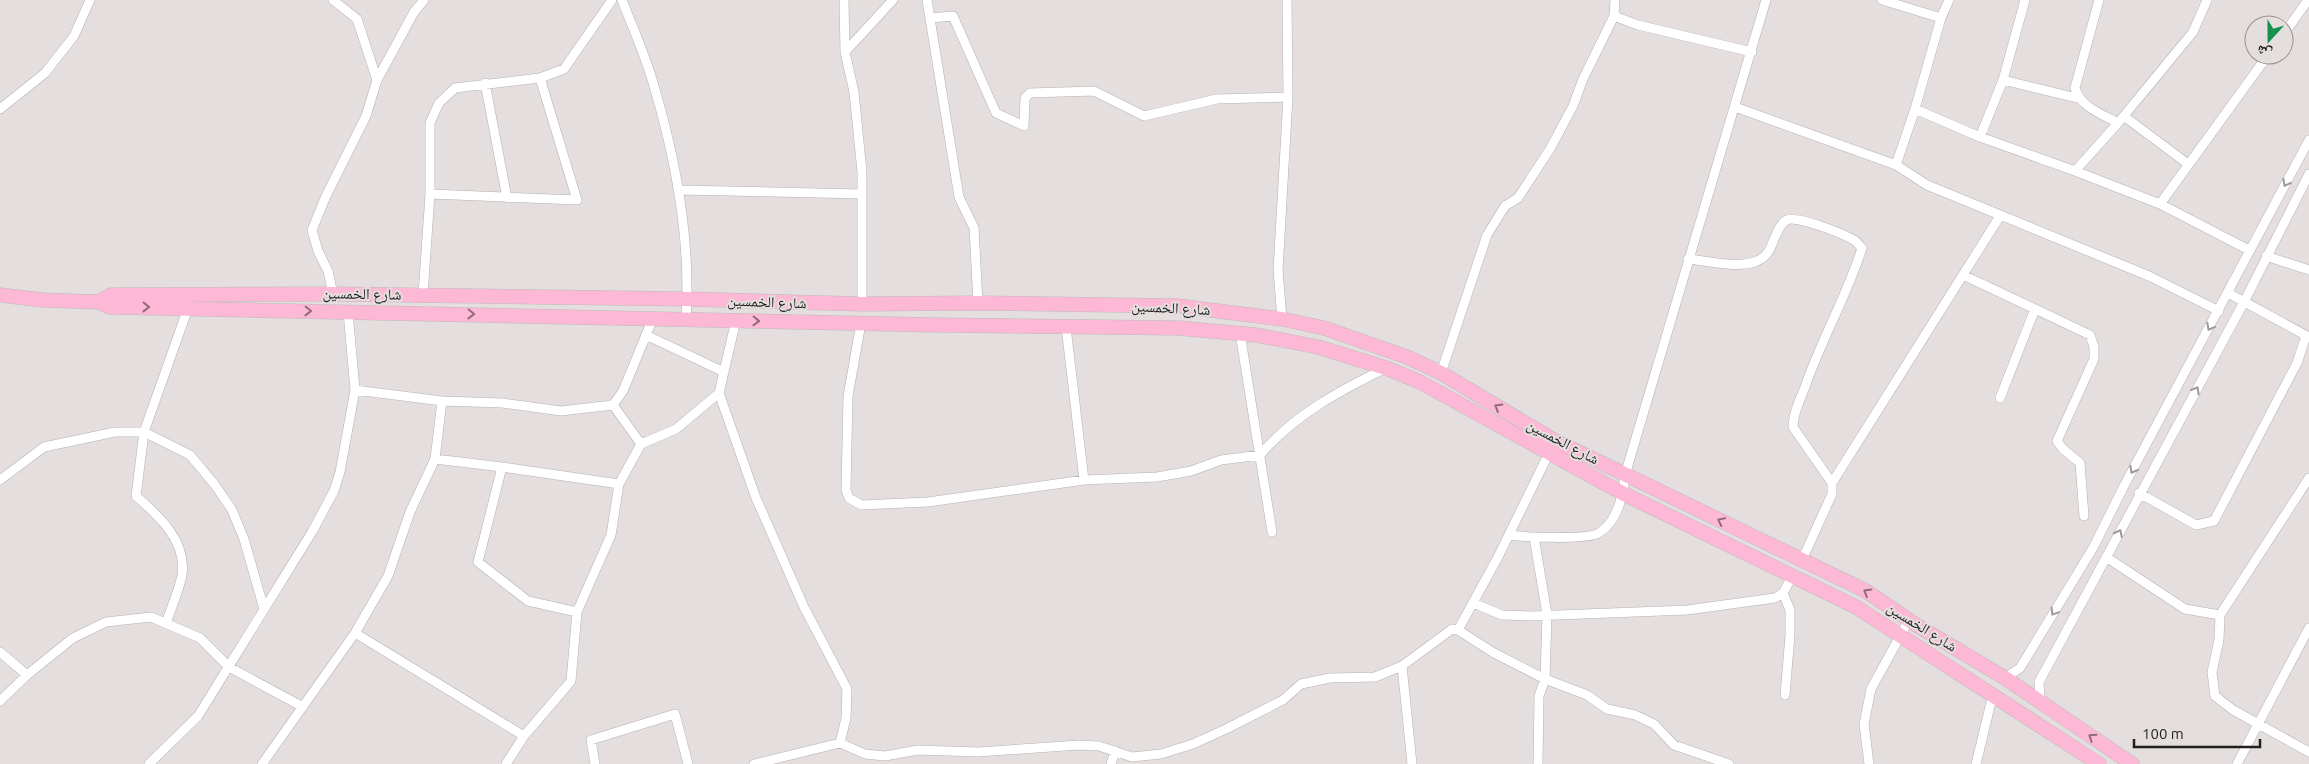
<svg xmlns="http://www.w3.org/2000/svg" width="2309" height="764" font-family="Ubuntu,'Noto Naskh Arabic',sans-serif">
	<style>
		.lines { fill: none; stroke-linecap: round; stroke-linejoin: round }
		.street-casing { stroke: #b7b1b0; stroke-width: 10 }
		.primary-casing { stroke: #bcbcbc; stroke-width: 15 }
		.street { stroke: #fff; stroke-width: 9 }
		.primary { stroke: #fdb8d5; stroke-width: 14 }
		.oneway { stroke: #9b9a9a }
		.oneway2 { stroke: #8f6c7a }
		.labels { text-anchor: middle; stroke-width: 4; stroke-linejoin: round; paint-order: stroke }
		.street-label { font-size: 15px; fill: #211f1e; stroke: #e4dede }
	</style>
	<rect width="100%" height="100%" fill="#e4dede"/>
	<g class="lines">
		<g class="street-casing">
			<path id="street" d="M333,0l24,19 20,61
				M622,0c11,28 24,57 32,86 22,74 37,155 32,233
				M844,0l1,52 9,40 8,80v132
				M927,0l32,197 15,31 4,75
				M1287,0l1,97
				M1882,0l59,18
				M1949,0l-8,18 -26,91 65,28
				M2099,0l-24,88c5,19 27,26 43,35l-43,48 85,33 108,-149
				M1614,16l1,-16
				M930,18l23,-2 43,97 28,13 1,-28 5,-5 64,-2 50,25 73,-17 71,-2 -10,173 4,49
				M2284,34l24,-34
				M845,52l48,-52
				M2003,80l22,-80
				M485,83l22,115
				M1735,107l161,58
				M0,109l45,-36 29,-37 16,-36
				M1915,109l-19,56 31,20 222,91 70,35
				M2125,117l63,47
				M2118,123l75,-91 14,-32
				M2075,171l-95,-34 23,-57 74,18
				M680,190l182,4
				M430,194l147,6 -37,-122
				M2160,204l89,46
				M2266,256l43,14
				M1688,259c21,2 50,10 69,2 18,-7 15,-29 28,-40 8,-8 58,13 69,19 3,2 5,5 8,8 -15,48 -41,92 -57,139 -5,13 -12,26 -12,40l39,56v11l-30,66
				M1963,275l127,60 4,12v12l-37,82 6,8 17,14 4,53
				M2228,293l81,44
				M333,294l-5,-23 -10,-20 -6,-21 14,-34 40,-80 11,-36 37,-68 10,-12
				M423,295l7,-101v-71l9,-20 16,-15 85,-10 24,-9 48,-69
				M861,323l-13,73 -2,94 3,8 12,7 67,-3 156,-22 73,-3 34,-6 30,-11 39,-5c34,-40 79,-64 126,-87
				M1066,327l18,153
				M1240,333l32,199
				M646,335l78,37
				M1441,373l46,-138 18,-29 13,-8 32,-49 23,-43 10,-27 31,-63 24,9 114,27
				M355,390l87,11 60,2 59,8 52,-6 10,-14 30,-73
				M719,393l37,105 48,109 43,82 -1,29 -6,25 -86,21
				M2000,398l35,-89
				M613,405l28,39
				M435,459l67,8
				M0,480l44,-33 71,-15h29l46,23 25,30 17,25 12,29 20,70
				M1832,483l168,-267
				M619,484l-117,-17 -24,95 50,39 49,11 34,-77 8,-51 22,-40 35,-15 43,-36 17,-73
				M2139,493l57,32 18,-4 83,-158 9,-27
				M1509,535c15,2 79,5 90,-2 19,-12 24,-37 26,-58l141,-475
				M1534,537l13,77 -2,65 -6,17 -1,68
				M2106,557l79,52 35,6 89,-137
				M1783,593l7,17v25l-5,60
				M1473,603l29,12 30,1 155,-6 88,-12 8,-5 10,-18
				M2220,615l-1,25 -7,32 3,24 18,14 76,42
				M166,623c5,-15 13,-32 16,-48 5,-34 -23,-59 -46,-79l8,-64 44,-124
				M1458,630l40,-73 51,-104
				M355,633l169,103
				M0,652l27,23 -27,26
				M1402,666l10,98
				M27,675l46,-37 33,-16 45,-5 49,21 29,29 74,40
				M2005,678l15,-10 73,-120 32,-64 184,-344
				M2040,701l-1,-19 205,-380 65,-128
				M840,743l25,11 20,2 33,-6 60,2 101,-7 20,1 33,11 29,-3 32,-10 33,-15 57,-29 18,-16 29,-6 45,-1 27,-11 50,-37 6,1 36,23 51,26 42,16 20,14 28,6 19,9 20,21 55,19
				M149,764l49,-48 114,-184 22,-41 6,-19 15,-82 -7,-78
				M262,764l93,-131 33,-57 22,-64 25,-53 7,-58
				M506,764l18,-28 47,-55 6,-69
				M595,764l-4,-24 84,-26 13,50
				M1111,764l4,-13
				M1869,764l-5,-40 7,-35 38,-69
				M1976,764l17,-70
				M2237,764l72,-136"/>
		</g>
		<g class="primary-casing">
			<path id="primary" d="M0,295l42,5 56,2 12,5 826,18 242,3 78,7 62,12 68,21 34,14 204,112 232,113 243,157
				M98,302l13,-7 222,-1 354,5 175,5 116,-1 200,3 104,13 42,9 83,29 34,16 111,66 314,152 50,34 89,53 127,86"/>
		</g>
		<use href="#street" class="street"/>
		<use href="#primary" class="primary"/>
	</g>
	<defs><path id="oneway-chevron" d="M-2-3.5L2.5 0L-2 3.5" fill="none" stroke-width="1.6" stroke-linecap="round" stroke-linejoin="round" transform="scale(1.25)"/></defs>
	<g class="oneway">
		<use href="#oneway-chevron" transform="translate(2286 183) rotate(119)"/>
		<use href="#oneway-chevron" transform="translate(2210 327) rotate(118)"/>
		<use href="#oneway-chevron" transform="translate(2196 390) rotate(-61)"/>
		<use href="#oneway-chevron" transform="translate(2133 470) rotate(118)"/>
		<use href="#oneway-chevron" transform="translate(2119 533) rotate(-63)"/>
		<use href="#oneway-chevron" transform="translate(2054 612) rotate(121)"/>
	</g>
	<g class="oneway2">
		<use href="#oneway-chevron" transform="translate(146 307) rotate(1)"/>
		<use href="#oneway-chevron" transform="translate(308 311) rotate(1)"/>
		<use href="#oneway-chevron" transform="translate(471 314) rotate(1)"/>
		<use href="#oneway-chevron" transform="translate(756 321) rotate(2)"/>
		<use href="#oneway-chevron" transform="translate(1498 407) rotate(-149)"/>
		<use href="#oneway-chevron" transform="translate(1721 521) rotate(-154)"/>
		<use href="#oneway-chevron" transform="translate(1867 592) rotate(-149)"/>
		<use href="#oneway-chevron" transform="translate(2092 737) rotate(-146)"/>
	</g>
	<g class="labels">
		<g class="street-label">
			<text transform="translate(362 294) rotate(1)" y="5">شارع الخمسين</text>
			<text transform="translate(767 302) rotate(2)" y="5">شارع الخمسين</text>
			<text transform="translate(1171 308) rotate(3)" y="5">شارع الخمسين</text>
			<text transform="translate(1563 442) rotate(28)" y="5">شارع الخمسين</text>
			<text transform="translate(1922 627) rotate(32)" y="5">شارع الخمسين</text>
		</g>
	</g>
	<g transform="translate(2269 40) rotate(201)"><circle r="24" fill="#e4dede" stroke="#969291"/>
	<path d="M0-4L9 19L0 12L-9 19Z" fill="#16914e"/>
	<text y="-8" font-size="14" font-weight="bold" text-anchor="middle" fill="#211f1e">ش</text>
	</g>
	<path d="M2134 739v8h126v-8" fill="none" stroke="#211f1e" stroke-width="2.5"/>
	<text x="2142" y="739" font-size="15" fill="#211f1e" stroke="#e4dede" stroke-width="4" paint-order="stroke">100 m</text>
</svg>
